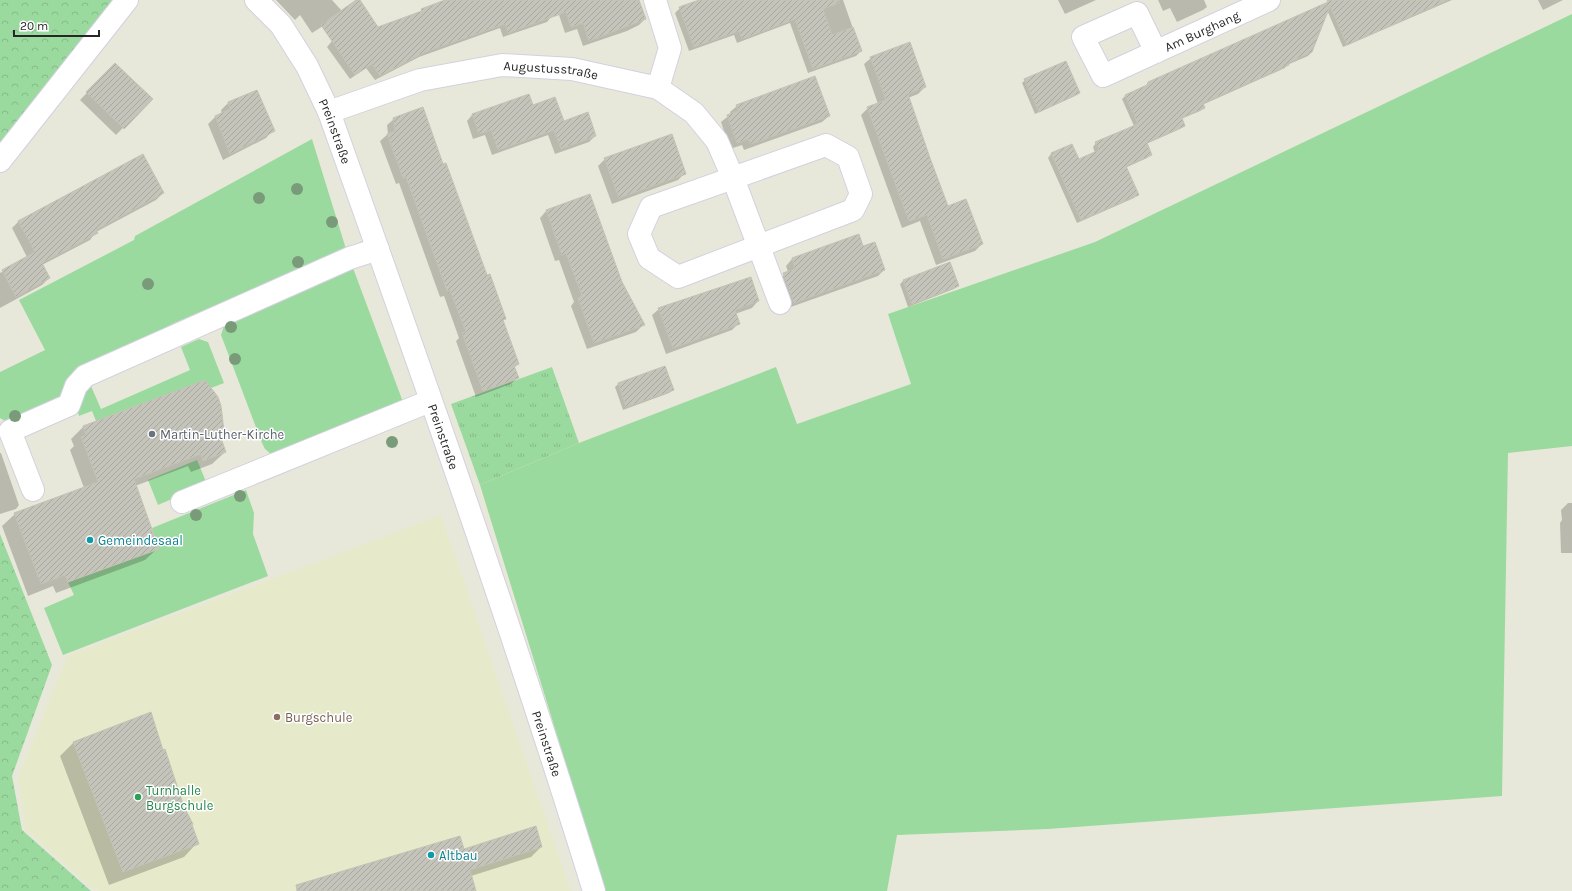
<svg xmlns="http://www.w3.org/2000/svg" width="1572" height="891" font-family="Karla,sans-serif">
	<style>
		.education { fill: #e7e9cb }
		.grass { fill: #9bda9e }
		.forest { fill: url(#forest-crowns) }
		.park { fill: url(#park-tufts) }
		.shadow { fill: #0003 }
		.building { fill: url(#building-hatch); stroke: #c3c3b4 }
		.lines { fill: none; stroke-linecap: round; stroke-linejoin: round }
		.minor-casing { stroke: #d3d0df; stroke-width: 24 }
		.minor { stroke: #fff; stroke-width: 22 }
		.tree { fill: #7a9b7a }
		.worship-dot { fill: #6b7280; stroke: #fff; stroke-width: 1.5 }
		.culture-dot { fill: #0f9aa8; stroke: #fff; stroke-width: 1.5 }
		.education-dot { fill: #8d6e63; stroke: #fff; stroke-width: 1.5 }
		.leisure-dot { fill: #2e9e5b; stroke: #fff; stroke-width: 1.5 }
		.labels { text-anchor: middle; stroke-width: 3; stroke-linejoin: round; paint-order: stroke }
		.street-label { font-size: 13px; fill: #272727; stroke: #fff }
		.worship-label { font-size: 13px; fill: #5b616d; stroke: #fff; text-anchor: start }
		.culture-label { font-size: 13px; fill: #0d838f; stroke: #fff; text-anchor: start }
		.education-label { font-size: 13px; fill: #785e54; stroke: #fff; text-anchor: start }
		.leisure-label { font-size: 13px; fill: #27864d; stroke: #fff; text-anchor: start }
	</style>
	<defs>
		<pattern id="forest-crowns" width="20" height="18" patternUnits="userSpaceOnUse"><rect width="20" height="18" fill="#9bda9e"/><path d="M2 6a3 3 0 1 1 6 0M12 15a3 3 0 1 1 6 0" fill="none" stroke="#86bb88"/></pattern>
		<pattern id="park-tufts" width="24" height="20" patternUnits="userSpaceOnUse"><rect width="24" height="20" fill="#9bda9e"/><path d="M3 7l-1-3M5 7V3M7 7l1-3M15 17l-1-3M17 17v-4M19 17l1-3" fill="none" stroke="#86bb88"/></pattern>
		<pattern id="building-hatch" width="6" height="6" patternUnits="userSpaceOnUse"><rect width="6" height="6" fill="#c4c4ba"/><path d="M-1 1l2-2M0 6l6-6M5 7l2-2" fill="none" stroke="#a8a8a0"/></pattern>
	</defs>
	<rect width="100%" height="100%" fill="#e8e8da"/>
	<path class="education" d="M441,515l130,376h-471l-5,-1 -69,-60 -8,-52 49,-122z"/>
	<path class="grass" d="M1572,14v432l-64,7 -6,343 -454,33 -151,6 -10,56h-282l-125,-406 99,-42 197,-76 21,57 114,-40 -23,-70 207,-72z
		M312,139l34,110 -174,75 -4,6 -106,68 -52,26 -10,-6v-46l45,-22 -26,-50 115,-60 1,-4z
		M353,268l50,134 -131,53 -7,-6 -3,-6 -41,-108 4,-12z
		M199,339l9,3 16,41 -18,7 -3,-9 -107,40 -4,-10 -13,5c-4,-11 2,-24 12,-30l10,23 89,-39 -9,-23z
		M197,460l10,24 -49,21 -10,-25z
		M246,490l8,23 -1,21 15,42 -205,79 -19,-47 30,-13 -6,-13 91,-33 -7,-21z"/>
	<path class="forest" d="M0,0h114l-114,148z
		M0,534l52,131 -40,111 10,54 69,61h-91z"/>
	<path class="park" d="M552,367l27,76 -99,42 -29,-81z"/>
	<path class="shadow" d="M276,0h56l10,11 -8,8 -22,14 -12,-18 -5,5z
		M450,0h96l6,16 -5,6 -44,15 -3,-9 -81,29 -44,23 -9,-12 -16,11 -23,-32 5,-6 45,-15 1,2z
		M582,0h56l7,19 -6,6 -12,6 -44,15 -6,-17 -12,4 -7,-21z
		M702,0h141l18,51 -5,5 -48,17 -18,-50 -53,20 -3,-8 -45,16 -14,-38 5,-5z
		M1058,0h38l-31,14z
		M1158,0h46l3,7 -4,3 -26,12 -7,-14 -7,3z
		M1336,0h116l-109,47 -16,-37 -15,42 -4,4 -21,9 -2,3 -83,37 2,3 -4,3 -19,8 3,7 -4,3 -34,15 5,11 -4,3 -22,10 12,26 -3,4 -57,25 -29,-65 3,-4 21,-9 7,15 16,-7 -2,-6 3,-4 38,-17 -12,-27 3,-3z
		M1538,0h25l-20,10z
		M871,58l54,29 -7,7 -10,4 39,109 35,37 -7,7 -39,14 -16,-44 -18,7 -41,-113 7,-7 10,-4 -14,-40z
		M115,64l36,35 -35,36 -36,-35z
		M1025,80l54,13 -4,3 -40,18 -13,-31z
		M257,91l16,39 -7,8 -43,22 -15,-36 7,-7 7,-3 -1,-4 7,-7z
		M533,106l62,30 -6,6 -34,12 -7,-19 -56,20 -7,-20 -12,4 -6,-18 5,-6z
		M737,106l92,10 -7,6 -78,28 -2,-5 -12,4 -9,-27 10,-8 -1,-2z
		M394,119l48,46 44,112 19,41 -3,3 16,43 -4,4 4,9 -7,7 -35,13 -20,-56 3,-3 -15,-42 -4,1 -41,-114 -3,1 -16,-43 8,-7 -1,-9z
		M605,159l80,14 -7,7 -66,24 -14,-38z
		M163,193l-7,7 -60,32 -6,8 -48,25 7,13 -7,7 -42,23v-35l27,-16 -15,-29 6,-6z
		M547,210l74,73 22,42 -7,7 -49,17 -16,-43 3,-4 -15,-42 -4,1 -15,-43z
		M858,235l5,13 21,22 -6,6 -90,32 -10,-28 10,-8 -2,-6 6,-7z
		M949,264l9,22 -4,3 -46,18 -8,-23 3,-3z
		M758,301l-6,7 -17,6 4,9 -7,7 -66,24 -14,-39 7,-6z
		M665,367l8,23 -4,3 -46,17 -8,-23 3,-3z
		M83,427l140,4 -4,4 6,17 -13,12 -21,8 -3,-6 -53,20 23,62 -13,12 -89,33 -3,-7 -25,10 -26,-70 13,-12 69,-26 -14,-38 4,-4 -3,-7z
		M0,453h1l18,52 -3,4 -16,5z
		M1568,503h4v50h-11l-1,-30 2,-3 -1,-10z
		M74,742l89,9 34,92 -13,14 -75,28 -49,-129z
		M541,847l-10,10 -60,19 4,15h-161l149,-41z"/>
	<path class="building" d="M356,0h4l18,27 44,-16 -1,-2 24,-9h194l7,19 -57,22 -6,-18 -12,4 -5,-15 -58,21 -3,-9 -80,28 -45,24 -8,-12 -17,11 -34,-50z
		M699,0h140v3l-16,6 9,26 21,-8 9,24 -49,18 -18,-50 -53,20 -3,-8 -45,16 -15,-40z
		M1327,0h121l-101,45 -17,-39 -18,46 -24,11 1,2 -86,38 2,5 -23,10 3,8 -38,17 5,12 -26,11 13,29 -58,25 -30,-67 21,-9 7,15 20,-9 -4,-8 43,-18 -13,-29 22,-10 1,-3 180,-80z
		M910,42l16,45 -18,7 22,64 18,48 18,-7 17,45 -40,15 -16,-44 -18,6 -42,-114 19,-7 -16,-43z
		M1066,61l14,32 -41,19 -15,-33z
		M115,63l38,36 -29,30 -38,-37z
		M815,76l15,40 -79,28 -3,-5 -11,4 -10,-28 11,-4 -2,-6z
		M257,90l18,41 -45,23 -15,-38 15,-7 -2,-7z
		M529,94l4,11 22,-8 9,24 24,-9 8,24 -35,13 -7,-19 -56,20 -7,-20 -12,4 -7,-20z
		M423,107l20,57 3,-1 41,112 3,-1 16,45 -3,1 16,44 -5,2 5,12 -36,13 -21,-58 4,-1 -16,-42 -3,1 -41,-114 -3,1 -16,-44 8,-3 -2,-13z
		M672,134l14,40 -67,24 -15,-40z
		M143,154l21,39 -68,37 2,3 -56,30 8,15 -34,19 -14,-27 33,-18 -17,-31z
		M590,194l32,88 23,43 -51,18 -16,-45 4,-2 -16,-43 -4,2 -16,-45z
		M859,234l4,12 12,-4 10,28 -91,33 -11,-30 12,-4 -3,-11z
		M950,262l9,24 -47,18 -9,-24z
		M751,277l8,24 -24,9 5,14 -67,24 -15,-40z
		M665,366l9,24 -48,17 -8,-24z
		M205,380l13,17 3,9 3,25 -5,2 7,19 -23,9 -2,-7 -67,25 25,70 -91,33 -3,-7 -24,9 -27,-71 84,-31 -17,-45 5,-2 -3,-9z
		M151,712l12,38 2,-1 19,58 9,17 -1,1 7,19 -76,28 -50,-130z
		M536,826l6,21 -72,23 6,21h-179l-1,-6 164,-49 4,13z"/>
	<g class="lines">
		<g class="minor-casing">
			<g id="minor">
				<path id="s1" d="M256,0l25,25 26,41 22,46c92,258 184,517 265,779"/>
				<path d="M655,0l15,48 -12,40"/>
				<path id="s2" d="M1156,52l-19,-39 -54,24 20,39 166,-76"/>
				<path id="s3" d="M329,112l91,-32 82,-15 70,4 86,19 36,25 23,28 16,37 47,125"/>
				<path d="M826,145l22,12 13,37 -8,16 -175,67 -29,-19 -10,-24 12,-27z"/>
				<path d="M0,161l127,-161"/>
				<path d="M33,490l-23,-59 59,-26 7,-19 9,-10 265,-118 28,-9"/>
				<path d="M182,502l248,-101"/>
			</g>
		</g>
		<use href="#minor" class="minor"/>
	</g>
	<g class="tree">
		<circle cx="297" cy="189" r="6"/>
		<circle cx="259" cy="198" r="6"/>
		<circle cx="332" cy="222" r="6"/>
		<circle cx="298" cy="262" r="6"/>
		<circle cx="148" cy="284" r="6"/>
		<circle cx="231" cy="327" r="6"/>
		<circle cx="235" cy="359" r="6"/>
		<circle cx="15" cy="416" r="6"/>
		<circle cx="392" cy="442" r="6"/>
		<circle cx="240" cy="496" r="6"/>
		<circle cx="196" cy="515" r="6"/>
	</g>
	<circle class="worship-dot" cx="152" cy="434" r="4"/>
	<g class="culture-dot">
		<circle cx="90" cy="540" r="4"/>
		<circle cx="431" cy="855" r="4"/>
	</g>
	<circle class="education-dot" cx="277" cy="717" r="4"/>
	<circle class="leisure-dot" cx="138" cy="797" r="4"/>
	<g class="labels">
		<g class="street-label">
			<text dy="5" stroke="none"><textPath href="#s2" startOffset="255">Am Burghang</textPath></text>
			<text dy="5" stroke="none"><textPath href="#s3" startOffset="229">Augustusstraße</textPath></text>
			<text dy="5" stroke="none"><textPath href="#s1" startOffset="155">Preinstraße</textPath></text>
			<text dy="5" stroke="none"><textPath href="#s1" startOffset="479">Preinstraße</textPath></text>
			<text dy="5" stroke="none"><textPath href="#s1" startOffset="803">Preinstraße</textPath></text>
		</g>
		<g class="worship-label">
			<text x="160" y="439">Martin-Luther-Kirche</text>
		</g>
		<g class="culture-label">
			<text x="98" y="545">Gemeindesaal</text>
			<text x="439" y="860">Altbau</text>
		</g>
		<g class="education-label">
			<text x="285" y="722">Burgschule</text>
		</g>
		<g class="leisure-label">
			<text x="146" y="795">Turnhalle<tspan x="146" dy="15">Burgschule</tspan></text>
		</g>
	</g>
	<path d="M14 30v6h85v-6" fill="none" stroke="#272727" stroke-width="2"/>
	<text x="20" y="30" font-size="12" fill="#272727" stroke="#ffffff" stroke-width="3" paint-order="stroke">20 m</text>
</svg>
